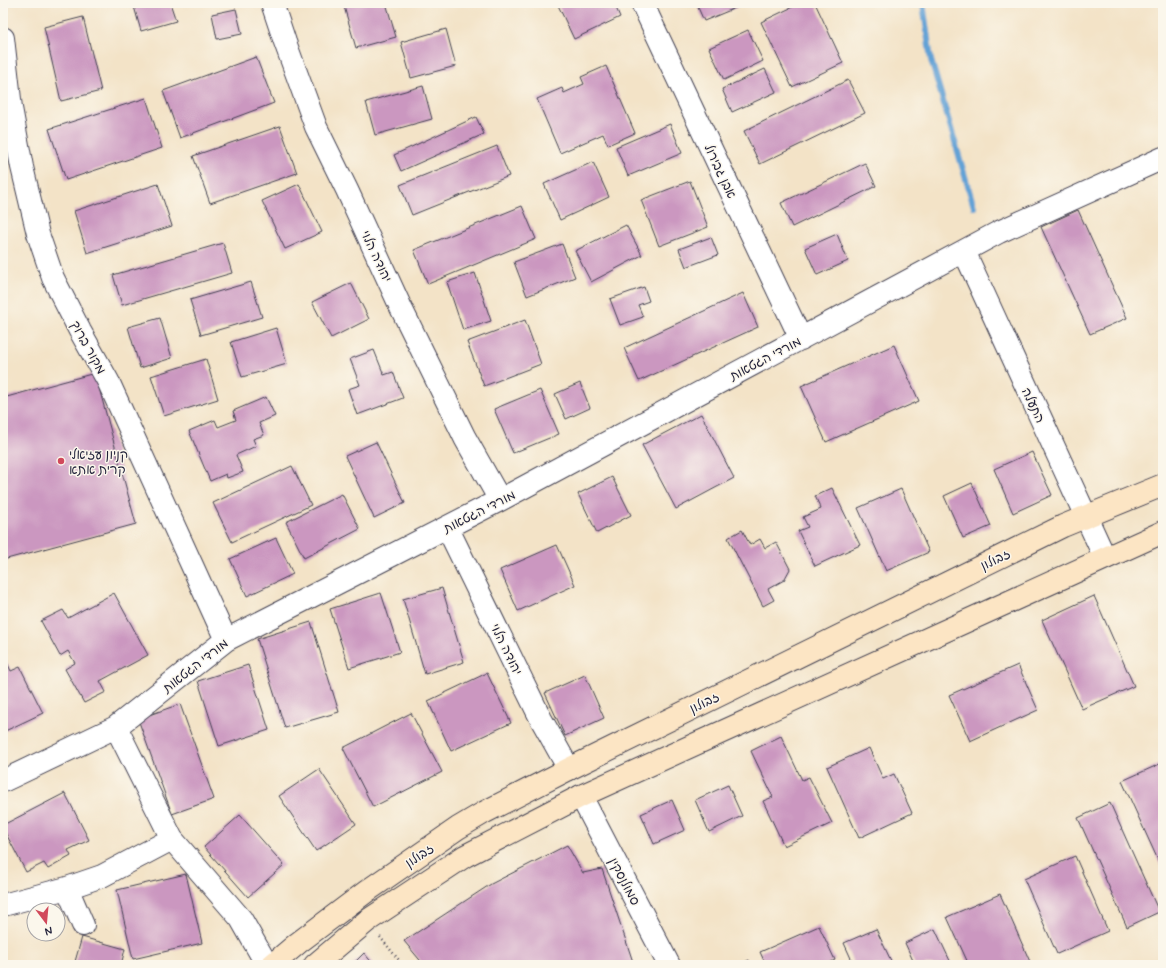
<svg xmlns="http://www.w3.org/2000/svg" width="1166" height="968" font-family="Mynerve,'Playpen Sans Hebrew',sans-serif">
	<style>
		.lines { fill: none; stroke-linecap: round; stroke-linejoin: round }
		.stream { stroke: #63a2d5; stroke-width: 6 }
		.building { fill: #cb97c0 }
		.street-casing { stroke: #413f50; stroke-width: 24 }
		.secondary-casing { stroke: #413f50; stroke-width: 24 }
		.path { stroke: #413f50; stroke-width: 2.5; stroke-dasharray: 1 3; stroke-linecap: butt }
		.street { stroke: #fff; stroke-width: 22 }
		.secondary { stroke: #fce5c4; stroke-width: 22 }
		.poi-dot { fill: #d1495b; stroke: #fbf7ec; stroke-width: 1.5 }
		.labels { text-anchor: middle; stroke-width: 3; stroke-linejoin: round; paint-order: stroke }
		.street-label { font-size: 13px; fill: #22223b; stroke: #fbf7ec }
		.poi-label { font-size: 13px; fill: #22223b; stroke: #fbf7ec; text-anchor: start }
	</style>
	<rect width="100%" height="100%" fill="#fbf7ec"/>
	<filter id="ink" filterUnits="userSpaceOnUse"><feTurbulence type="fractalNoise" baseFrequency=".025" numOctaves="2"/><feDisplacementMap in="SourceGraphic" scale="8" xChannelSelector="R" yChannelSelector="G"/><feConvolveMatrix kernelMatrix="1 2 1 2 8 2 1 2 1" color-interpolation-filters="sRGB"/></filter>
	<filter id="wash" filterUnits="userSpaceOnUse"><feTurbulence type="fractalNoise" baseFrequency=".012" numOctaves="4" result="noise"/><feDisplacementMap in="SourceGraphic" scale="16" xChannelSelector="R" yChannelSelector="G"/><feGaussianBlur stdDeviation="0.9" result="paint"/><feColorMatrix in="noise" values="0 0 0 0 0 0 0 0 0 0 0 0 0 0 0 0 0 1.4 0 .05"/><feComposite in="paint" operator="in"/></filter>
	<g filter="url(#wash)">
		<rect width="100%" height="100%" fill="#f3e3c7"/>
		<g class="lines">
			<path class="stream" d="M923,3l8,57 43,147"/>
		</g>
		<g id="blocks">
			<path class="building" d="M133,3h37l6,18 -35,10z
				M343,3h43l10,34 -40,11z
				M557,3h57l6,14 -46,22z
				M696,3h49v1l-41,17z
				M801,3h14l28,60 -51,24 -31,-65z
				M236,9l6,25 -25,5 -5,-25z
				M83,17l18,74 -40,10 -17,-74z
				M446,29l10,37 -45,12 -10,-36z
				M748,30l15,31 -39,19 -15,-32z
				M256,57l18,46 -94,35 -17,-47z
				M606,66l29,67 -27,12 -5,-11 -43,19 -23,-54 25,-11 2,5 20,-9 -3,-7z
				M765,69l11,23 -44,20 -10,-23z
				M848,80l17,33 -105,51 -16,-33z
				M423,86l9,33 -57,16 -9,-33z
				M146,98l16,50 -96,32 -17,-51z
				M476,117l8,17 -83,37 -7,-16z
				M670,124l12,29 -54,23 -12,-29z
				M280,126l17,47 -87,30 -17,-47z
				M497,146l12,30 -97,39 -12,-30z
				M593,162l16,35 -49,23 -16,-36z
				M865,163l11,23 -84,41 -11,-24z
				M690,181l18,46 -49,19 -18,-46z
				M158,184l14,42 -85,27 -13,-42z
				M299,184l23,48 -37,17 -23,-48z
				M522,206l14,33 -108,45 -14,-34z
				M1078,210l49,108 -37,16 -49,-107z
				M626,225l16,30 -51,27 -16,-31z
				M837,234l11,27 -31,14 -12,-27z
				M711,237l7,18 -32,12 -7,-18z
				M223,243l9,30 -110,32 -9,-30z
				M562,244l13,33 -48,19 -13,-34z
				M475,273l16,48 -28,9 -16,-48z
				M251,282l11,35 -61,18 -11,-35z
				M351,283l18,36 -38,19 -19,-36z
				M644,287l5,14 -11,4 5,12 -23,8 -10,-26z
				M743,293l15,34 -119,54 -15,-33z
				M160,318l12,40 -32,10 -12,-41z
				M525,320l16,44 -57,22 -17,-44z
				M276,328l11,36 -45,13 -11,-35z
				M894,345l25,56 -93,41 -25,-56z
				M374,350l10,25 9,-3 10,26 -46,17 -9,-26 12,-4 -10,-26z
				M206,359l12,40 -54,17 -13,-40z
				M95,373l41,151 -133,36v-162z
				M580,383l10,25 -24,11 -11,-25z
				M540,390l19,44 -46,19 -19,-44z
				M266,397l9,19 -16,7 5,12 -11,4 3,7 -20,9 7,17 -16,6 -1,-4 -16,7 -21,-50 26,-11 3,7 18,-7 -3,-9z
				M701,414l33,64 -58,31 -34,-64z
				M376,442l29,61 -31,15 -29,-62z
				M1032,452l20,43 -39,18 -19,-44z
				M292,466l19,39 -79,37 -19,-39z
				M612,477l19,38 -34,18 -19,-39z
				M972,483l19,43 -28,12 -19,-42z
				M832,488l28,57 -45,21 -17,-35 10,-4 -5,-10 18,-8 -6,-13z
				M901,489l28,63 -43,19 -28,-63z
				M342,494l18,35 -56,29 -18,-36z
				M742,530l8,15 10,-6 5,9 11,-6 14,27 -6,11 -16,9 6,11 -11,6 -35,-68z
				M276,538l17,36 -46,22 -17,-37z
				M557,545l18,40 -57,26 -18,-41z
				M442,588l22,74 -39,12 -22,-75z
				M114,593l34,62 -48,26 6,11 -22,11 -19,-34 10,-6 -7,-12 -8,5 -19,-35 22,-11 5,8z
				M381,593l19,59 -51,16 -19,-59z
				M1094,596l40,90 -52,23 -40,-89z
				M311,622l28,90 -54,16 -28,-89z
				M3,654l8,17 9,-4 23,46 -40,19z
				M248,665l21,65 -50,16 -21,-65z
				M1018,665l20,45 -68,31 -21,-46z
				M487,673l24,50 -60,28 -23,-50z
				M585,675l19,43 -39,18 -20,-43z
				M180,704l34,95 -42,15 -34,-95z
				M411,713l31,59 -69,35 -30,-59z
				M781,736l21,44 7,-3 23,46 -48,23 -21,-45 10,-4 -22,-46z
				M869,748l14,31 11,-5 18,39 -53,25 -32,-71z
				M1162,763l1,2v106l-41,-90z
				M319,769l37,55 -40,27 -37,-55z
				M728,785l14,31 -33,16 -14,-32z
				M65,793l24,47 -21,10 3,6 -23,13 -4,-6 -18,9 -23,-44v-3z
				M672,800l13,30 -31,14 -13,-30z
				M1110,803l49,109 -32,15 -49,-109z
				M240,815l44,50 -36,32 -44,-50z
				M567,845l16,28 19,-4 32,96h-210l-20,-24 87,-57z
				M1075,856l33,75 -51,23 -33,-75z
				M186,874l16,69 -69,16 -16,-69z
				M1000,894l31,70 -3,1h-59l-22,-48z
				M819,926l16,34 -10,5h-59l-6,-13z
				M876,929l17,36h-39l-10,-22z
				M935,929l17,36h-37l-10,-22z
				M82,937l43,12 -4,16h-47z
				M364,953l10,12h-22z
				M749,960l3,5h-14z"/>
		</g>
	</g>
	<g filter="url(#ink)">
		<use href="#blocks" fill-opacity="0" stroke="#413f50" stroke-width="1"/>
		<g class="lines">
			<g class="street-casing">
				<path id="street" d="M272,3l13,39 31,85 31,63 55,120 63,128 35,62
					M642,3l159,336
					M3,38l8,70 11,59 16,67 15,44 27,53 28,50 118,259
					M964,251l141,307
					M447,527l94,192 28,50
					M116,727l56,112 69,80 26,46
					M3,781l113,-54 110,-87 274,-140 499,-268 164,-74
					M581,796l88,169
					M67,888l16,37
					M3,905l64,-17 35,-12 70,-37"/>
			</g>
			<g class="secondary-casing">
				<path id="secondary" d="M272,965l26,-22 69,-52 91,-63 27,-16 84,-43 494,-243 100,-41
					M315,965l52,-44 98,-65 116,-60 582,-264"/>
			</g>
			<path class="path" d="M380,937l23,28"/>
			<use href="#street" class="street"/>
			<use href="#secondary" class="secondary"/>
		</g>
	</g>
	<circle class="poi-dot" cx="61" cy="461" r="4"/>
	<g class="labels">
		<g class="street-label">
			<text transform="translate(721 171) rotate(65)" y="5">אבן גבירול</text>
			<text transform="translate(377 256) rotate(65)" y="5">יהודה הלוי</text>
			<text transform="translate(89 347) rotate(61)" y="5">מקור ברוך</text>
			<text transform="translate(765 358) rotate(-28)" y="5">מורדי הגטאות</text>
			<text transform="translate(1034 405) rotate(65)" y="5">התעלה</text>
			<text transform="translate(479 511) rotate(-27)" y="5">מורדי הגטאות</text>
			<text transform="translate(995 559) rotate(-26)" y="5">זבולון</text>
			<text transform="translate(507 649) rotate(64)" y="5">יהודה הלוי</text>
			<text transform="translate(195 665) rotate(-38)" y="5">מורדי הגטאות</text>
			<text transform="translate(704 702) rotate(-26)" y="5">זבולון</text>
			<text transform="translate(419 855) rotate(-34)" y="5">זבולון</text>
			<text transform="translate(625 881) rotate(62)" y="5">סמולנסקין</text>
		</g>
		<g class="poi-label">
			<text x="69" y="459">קניון עזיאלי<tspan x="69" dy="15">קרית אתא</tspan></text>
		</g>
	</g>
	<rect width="1166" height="968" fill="none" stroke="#fbf7ec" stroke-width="16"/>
	<g transform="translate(46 922) rotate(164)"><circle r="19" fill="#fbf7ec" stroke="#a4a2a5"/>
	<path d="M0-3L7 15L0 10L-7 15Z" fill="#d1495b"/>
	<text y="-6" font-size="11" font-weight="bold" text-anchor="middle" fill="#22223b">N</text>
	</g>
</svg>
